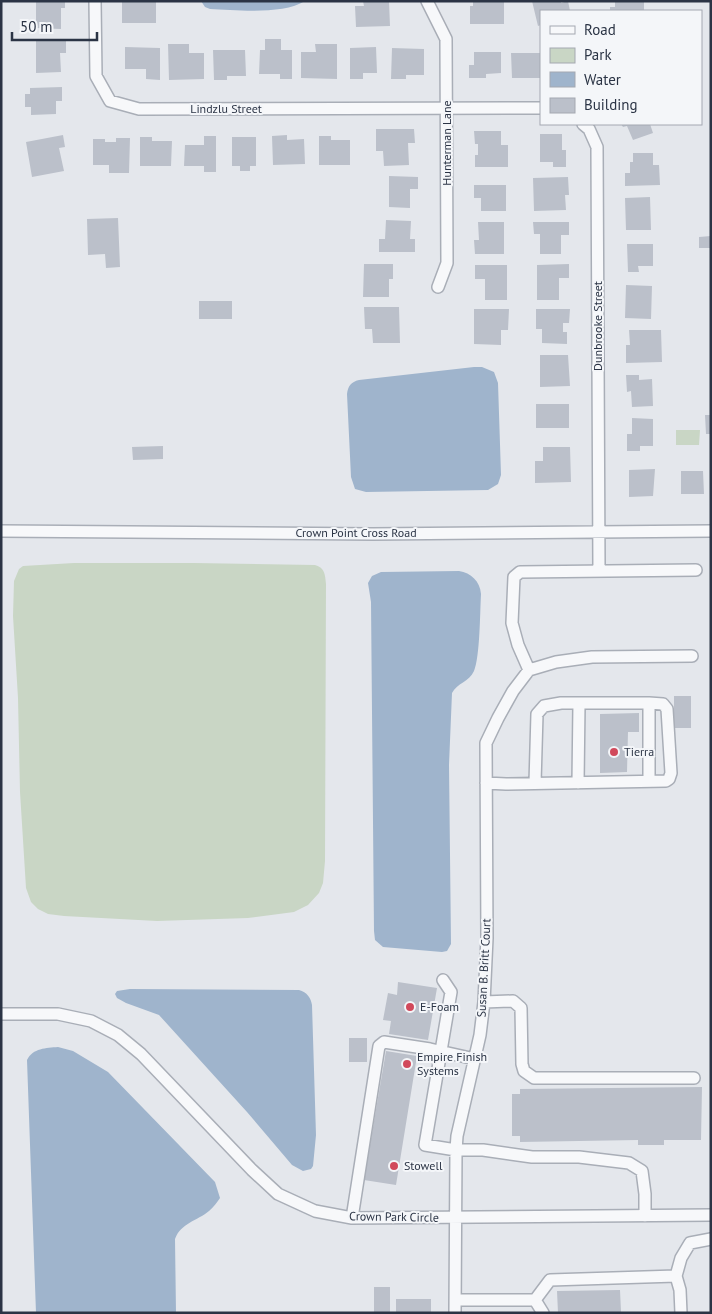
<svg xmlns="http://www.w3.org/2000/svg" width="712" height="1314" font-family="'PT Sans',sans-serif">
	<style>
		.green { fill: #c9d6c5 }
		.water { fill: #9fb4cc }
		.building { fill: #bbc0ca }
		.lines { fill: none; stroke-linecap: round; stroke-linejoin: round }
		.minor-casing { stroke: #a9aeb7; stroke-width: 14 }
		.minor { stroke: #f7f8fa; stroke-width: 11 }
		.poi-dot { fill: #d1495b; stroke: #f4f6f9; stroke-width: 2 }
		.labels { text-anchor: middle; stroke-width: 4; stroke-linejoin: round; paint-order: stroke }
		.street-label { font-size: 12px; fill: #2b3445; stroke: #f4f6f9 }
		.poi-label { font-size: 12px; fill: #2b3445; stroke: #f4f6f9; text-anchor: start }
	</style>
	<rect width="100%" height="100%" fill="#e4e7ec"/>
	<path class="green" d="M676,430h24l-1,15h-23z
		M74,563h120l121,2c10,3 10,9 11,19l-1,277 -2,22 -4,10 -11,12 -14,7 -46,6 -91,3 -93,-5 -16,-2 -10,-5 -7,-7 -5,-14 -6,-96 -2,-94 -5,-82 1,-35 5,-12 4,-3z"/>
	<path class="water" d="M201,1h104c-22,14 -69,9 -95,8l-5,-2z
		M474,367h8l12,5 4,11 3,92 -3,9 -10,6 -122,2 -11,-3 -4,-12 -4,-83c1,-8 4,-12 12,-14z
		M459,571c12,2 21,10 22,23 -1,18 -1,63 -7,77 -5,11 -17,12 -22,22l-3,72 2,179 -4,7 -5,1 -59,-5 -8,-7 -1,-9 -3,-329 -3,-19 4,-7 9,-4z
		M130,989l169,1c8,2 12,8 13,15l4,130 -3,31 -2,3 -8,2 -11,-6 -45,-53 -88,-97 -33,-12 -9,-5 -2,-4 2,-3z
		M58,1047l15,4 35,21 107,110 5,16c-3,4 -6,9 -11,13 -12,10 -28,12 -34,28l1,74h-140l-9,-253c6,-12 19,-12 31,-13z"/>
	<path class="building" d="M36,1h29v7h-4v21l-25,-1z
		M122,1h34v22h-34z
		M363,1h26l1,25 -34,1 -1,-21h9z
		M473,1h31v23h-34v-18h3z
		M532,1h29v2l7,-2 2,10h-29v14l-3,1z
		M615,1h29v10h-34v-4h5z
		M265,39h16v11h11v29h-12v-5h-21l1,-24h5z
		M36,41h30v12h-6l1,19 -25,1z
		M168,44h21v9h15v26l-35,1z
		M315,44h22v35l-36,-1v-26h15z
		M125,47l35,1v32l-14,-1v-10h-21z
		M376,47l1,26h-14v6h-13v-31z
		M392,48l32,1v26h-18v4h-15z
		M213,50h32l1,26h-19v4h-13z
		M474,52h27v21l-15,1v4h-17v-13h5z
		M511,53h30v25h-29z
		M62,87v14h-6v13l-25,1v-8h-6v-13h5v-6z
		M621,124h29l3,9 -20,7 -6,-14 -4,1z
		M376,129h38l1,14h-7l1,22 -25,1 -1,-15h-7z
		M474,131h27v14h7v22h-33v-12h3v-11h-3z
		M540,134h22v16h4v17h-13v-5h-13z
		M63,135l2,12 -6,1 5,23 -32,6 -6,-35z
		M287,135v5l17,-1 1,25 -32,1 -1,-29z
		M204,136h12v36h-12v-6h-20l1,-21h19z
		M319,136h12v4h19v25h-31z
		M140,137h12v4h20l-1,25h-31z
		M232,137h24v29h-6v5h-10v-5h-8z
		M116,138h14l-1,35h-20v-8h-16v-26h12v3h11z
		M633,153h20v12h6l1,20 -35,1v-13h5v-11h3z
		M389,176l29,1v12h-8v19l-21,-1z
		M568,177l1,18h-4l1,15 -32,1 -1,-33z
		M474,185h32v26h-25v-13h-7z
		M650,197l1,33h-25l-1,-32z
		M118,218l2,49 -14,1 -1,-14 -17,1 -1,-36z
		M386,220l25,1 -1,18h5v13h-36v-13h6z
		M478,222h26v32h-29l-1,-14h5z
		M533,222h36v13h-8v19h-21v-20h-6z
		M711,236v12h-12v-11z
		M627,244h26v22h-15l1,6h-11z
		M364,264h29v15h-4v18h-26z
		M569,264v14h-10v22h-22v-35z
		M475,265h32v35h-22v-21h-10z
		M626,285l26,1 -1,33 -26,-1z
		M199,301h33v18h-33z
		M364,307h35l1,36h-27l-1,-14h-7z
		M474,309h35l-1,21h-7v15l-27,-1z
		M536,309h34l-1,14h-6v9h4v12l-25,-1v-14h-6z
		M629,330h32l1,32 -36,1v-18h4z
		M540,355h28l2,31 -30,1z
		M626,375h13v5l13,-1 1,27 -21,1 -1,-16 -4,1z
		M536,404h33v24h-33z
		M705,415h6v19h-5z
		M632,418l21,1v27h-13v5h-13v-17h5z
		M163,446v13l-30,1 -1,-13z
		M543,447h27l1,35 -36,1v-22h8z
		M655,469l-2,27 -24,1v-27z
		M681,471h22l1,23h-23z
		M674,696h17v32h-17z
		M639,713v19h-11l-1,40 -27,1v-59z
		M398,982l39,6 -9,52 -39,-6 2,-13 -8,-1 5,-27 9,2z
		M349,1038h18v24h-18z
		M386,1051l31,5 -21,129 -32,-5z
		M702,1087l-1,53h-37v5h-26v-5l-118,2v-6h-8v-42h8v-5z
		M374,1287h16v26h-16z
		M620,1290l1,22 -63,1 -1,-22z
		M396,1299h35v14h-35z"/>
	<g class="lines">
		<g class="minor-casing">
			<path id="minor" d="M95,1l1,75 14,25 29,8 402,-1
				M427,1l19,38 1,224 -9,24
				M583,124l6,5 8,18 2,424
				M1,531l372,3 338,-3
				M529,670l-11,-25 -6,-22 2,-46 6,-5 176,-2
				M649,703v78
				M486,783l20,1 160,-3 3,-2 2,-6 -4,-64 -4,-5 -14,-1h-88l-17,3 -7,8 -2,69
				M578,783l1,-79
				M443,980l8,12 -26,153 31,5h27l49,7h47l50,6 13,8 3,23v22
				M484,1002l29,-1 8,7 1,56 2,7 10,7h160
				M1,1014h57l33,7 27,14 23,19 111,116 26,24 37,17 37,7 359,-3
				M352,1218l27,-172 5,-4 46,7 45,10
				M676,1276l4,14 1,23
				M455,1300h80l8,13
				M535,1300l15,-20 126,-4 5,-18 9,-15 21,-4
				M455,1313l1,-163 1,-14 23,-101 4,-33 3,-64 -1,-195 12,-25 15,-27 16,-21 27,-8 36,-5 100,-1"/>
		</g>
		<use href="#minor" class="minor"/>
	</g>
	<g class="poi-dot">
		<circle cx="614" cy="752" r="5"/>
		<circle cx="410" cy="1007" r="5"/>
		<circle cx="407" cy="1064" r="5"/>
		<circle cx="394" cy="1166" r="5"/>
	</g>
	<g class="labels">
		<g class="street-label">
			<text x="226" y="113">Lindzlu Street</text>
			<text transform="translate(447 143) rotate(-90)" y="4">Hunterman Lane</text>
			<text transform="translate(598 326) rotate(-90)" y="4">Dunbrooke Street</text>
			<text x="356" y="537">Crown Point Cross Road</text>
			<text transform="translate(484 968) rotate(-87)" y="4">Susan B. Britt Court</text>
			<text transform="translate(394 1217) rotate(1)" y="4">Crown Park Circle</text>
		</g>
		<g class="poi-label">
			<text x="624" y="756">Tierra</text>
			<text x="420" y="1011">E-Foam</text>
			<text x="417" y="1061">Empire Finish<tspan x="417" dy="14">Systems</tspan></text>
			<text x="404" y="1170">Stowell</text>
		</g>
	</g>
	<rect width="712" height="1314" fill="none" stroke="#2b3445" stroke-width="5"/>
	<rect x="540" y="10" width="162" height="115" fill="#f4f6f9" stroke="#a4a8b1"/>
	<rect x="550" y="26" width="25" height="8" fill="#f7f8fa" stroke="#a4a8b1"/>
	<text x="584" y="35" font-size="15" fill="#2b3445">Road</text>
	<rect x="550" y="48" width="25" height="15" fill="#c9d6c5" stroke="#a4a8b1"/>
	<text x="584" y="60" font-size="15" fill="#2b3445">Park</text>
	<rect x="550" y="72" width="25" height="15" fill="#9fb4cc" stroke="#a4a8b1"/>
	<text x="584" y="85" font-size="15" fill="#2b3445">Water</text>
	<rect x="550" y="98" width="25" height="15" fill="#bbc0ca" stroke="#a4a8b1"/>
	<text x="584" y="110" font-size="15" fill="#2b3445">Building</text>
	<path d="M12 32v8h85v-8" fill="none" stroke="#2b3445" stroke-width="2.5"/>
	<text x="20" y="32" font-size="15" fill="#2b3445" stroke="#f4f6f9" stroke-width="4" paint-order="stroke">50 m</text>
</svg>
